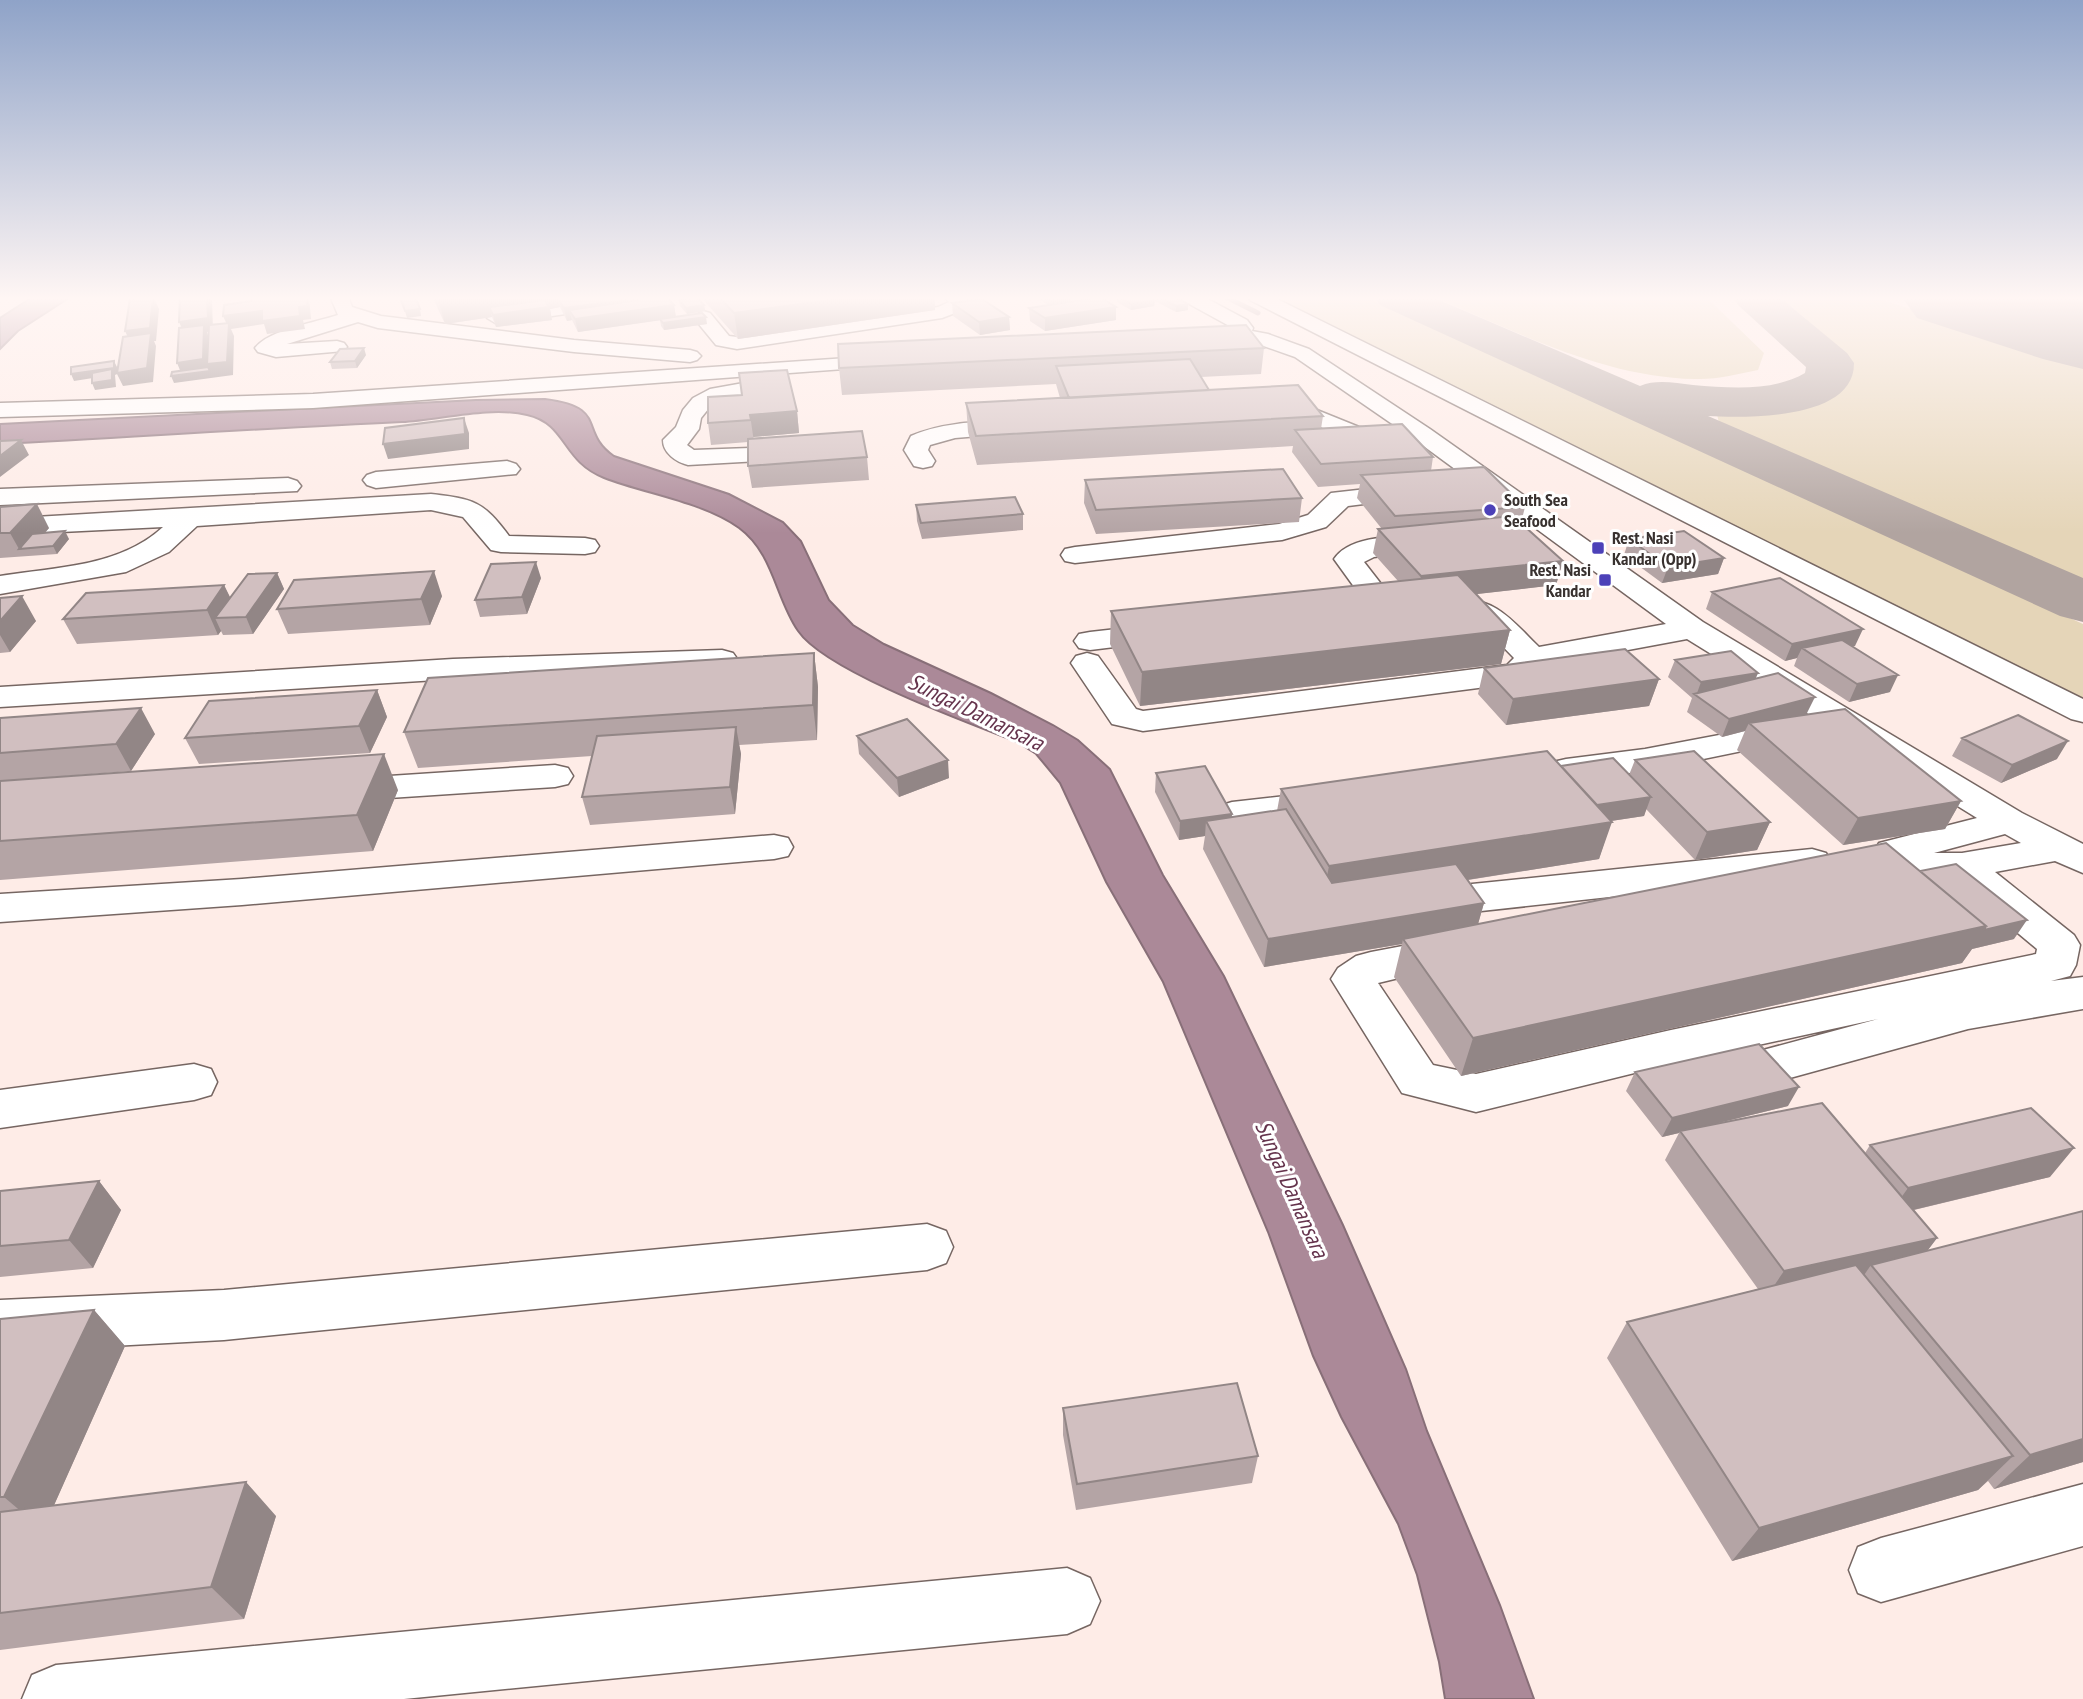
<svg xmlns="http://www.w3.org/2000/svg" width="2083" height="1699" font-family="'PT Sans Narrow',sans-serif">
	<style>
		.green { fill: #e5d5b8 }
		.water { fill: #ab8998; stroke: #886f78; stroke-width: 2 }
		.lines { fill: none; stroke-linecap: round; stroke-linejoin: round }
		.stream { stroke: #886f78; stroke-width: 5 }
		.taxiway { fill: #b1a4a0; fill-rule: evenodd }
		.runway { fill: #b1a4a0; fill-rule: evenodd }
		.minor-casing { stroke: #766662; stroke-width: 3 }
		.minor { fill: #fff; fill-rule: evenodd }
		.wall { fill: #b4a4a5 }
		.shaded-wall { fill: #928686 }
		.building { fill: #d1bfc0; stroke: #928686; stroke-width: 2 }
		.poi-dot { fill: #4c41b8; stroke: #fff; stroke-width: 2.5 }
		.labels { text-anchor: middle; stroke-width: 6; stroke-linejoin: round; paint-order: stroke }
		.far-poi-label { font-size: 18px; font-weight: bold; fill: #38312f; stroke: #fff; text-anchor: start }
		.water-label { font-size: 23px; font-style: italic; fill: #65344d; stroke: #fff }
	</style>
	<rect width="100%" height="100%" fill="#feece7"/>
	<path class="green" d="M1262,296h102l719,328v85z
		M1431,296h274l59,57 -6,17c-21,4 -42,10 -63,9 -93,-2 -180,-48 -264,-83z
		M1777,296h93l213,68v217l-364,-158 -3,-13c33,0 96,1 123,-18 9,-6 13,-18 15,-28l-11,-13z"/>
	<path class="water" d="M34,296h38l-54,35 -18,18v-31z
		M545,399c65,8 33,32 69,57l115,38 54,28 18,19 28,59 24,25 31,19 107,49 62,32 25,15 32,29 53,106 61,101 119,249 63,144 21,62 73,174 34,94h-89l-6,-37 -22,-87 -19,-51 -57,-107 -28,-61 -45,-124 -105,-250 -57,-100 -46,-99 -24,-29 -19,-12c-49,-19 -192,-71 -219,-111 -23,-33 -24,-77 -59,-103 -36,-26 -94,-34 -135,-50 -43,-17 -37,-54 -77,-63 -37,-9 -87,5 -125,7 -134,6 -268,15 -402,22v-20l476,-24z"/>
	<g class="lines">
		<path class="stream" d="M1224,296l34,17"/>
		<path class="taxiway" d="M1374,296h56l210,90c17,-7 34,-3 53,-1 37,3 79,7 112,-12l1,-6 -68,-62 -6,-9h46l69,57 7,10c1,57 -107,55 -146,53l375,162v44l-23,-6 -680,-311z"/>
		<path class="runway" d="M1901,296h168l14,4v69l-40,-10 -126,-41z"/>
		<g class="minor-casing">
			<path id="minor" d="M330,296h18l4,11 29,9 193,24 116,10 7,2 4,4 -4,4 -7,2 -116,-10 -196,-24 -20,-6 -71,22 50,-3 7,2 3,4 -3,4 -68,6 -18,-5 -3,-4c13,-18 62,-26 83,-33z
				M610,296h46l-9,6 -150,22 -10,-6 10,-6z
				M944,296h19l8,8 -3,4 -26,10 -205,31 -21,-4 -23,-28 10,-6 7,2 19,23 8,1 201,-30 11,-5z
				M1180,296h22l45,24 6,8 -1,3 16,3 41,15 121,80 273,193 319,191 61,31v29l-28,-12 -60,11 79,63 6,10 -4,20 -6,11 -19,5 32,-4v32l-115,20 -189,52 -16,-5 -7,-13 7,-13 115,-31 -207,45 -195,48 -74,-19 -71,-114 7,-11 18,-12 15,-4 79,-15 15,5 6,10 -6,10 -87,21 55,82 43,9 195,-44 365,-76 1,-5 -84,-70h-36l-54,10 -14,-4 -6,-9 6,-9 30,-7 -5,-8 5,-9 98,-25 -290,-179 -145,27 -14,14 -11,3 -374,48 -31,-7 -41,-61 5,-7 11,-3 11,3 38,53 7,2 364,-46 7,-7 -37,-38 -20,-6 -4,-6 4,-6c36,-9 59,23 82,45l127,-23 -252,-185 -119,-82 -37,-13 -62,-6 -3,-4 3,-4 37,-2 -51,-28zM2005,834l16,9 -59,10h-28z
				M1248,296h23l812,403v23l-12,-3 -821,-419z
				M892,355l7,2 4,4 -4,4 -586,43 -313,9v-14l313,-9z
				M749,382l8,2 3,5 -3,5 -31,5 -17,9 -8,10 -2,11 -12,16 7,5 107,-4 9,2 3,5 -3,5 -122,7c-12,-3 -25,-12 -25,-25l13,-13 7,-17 10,-12 17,-9z
				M1302,404l57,23 37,5 4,5 -4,5 -8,2 -34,-3 -55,-23 -35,-1 -4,-5 4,-5z
				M1020,420l8,2 4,5 -4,5 -73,6 -25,7 -2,5 7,11 -3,5 -9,2 -9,-2 -10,-16 7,-14c35,-15 71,-14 109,-16z
				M507,461l9,3 4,5 -4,5 -140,14 -9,-3 -4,-5 4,-5 9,-3z
				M288,478l9,3 4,5 -4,5 -297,14v-16z
				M1411,484l9,3 4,5 -4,5 -72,9 -22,21 -44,13 -207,23 -10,-2 -4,-6 4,-6 10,-2 204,-23 29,-9 23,-22z
				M431,494c43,5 52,7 78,42l76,2 10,2 4,6 -4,6 -10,2 -84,-2 -10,-2 -28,-33 -32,-7 -234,16 -28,26 -43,20 -126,22v-18c55,-9 120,-9 163,-49l-163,8v-16z
				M1425,535l10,2 4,6 -4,6 -61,8 -10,5 21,27 -5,6 -10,3 -10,-3 -26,-36c17,-25 64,-22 91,-24z
				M1161,624l11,2 4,7 -4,7 -82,10 -11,-2 -5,-7 5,-7 11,-2z
				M722,650l11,3 5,7 -5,7 -11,3 -269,9 -453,28v-20l453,-28z
				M1793,721l12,3 5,7 -5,7 -160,33 -79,10 -13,-3 -5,-8 5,-8 13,-3 79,-10z
				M555,765l13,3 5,8 -5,8 -13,3 -211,14 -13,-3 -5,-8 5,-8 13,-3z
				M1330,791l13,3 5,8 -5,8 -111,16 -13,-4 -6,-8 6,-8 13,-4z
				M774,835l14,3 5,9 -5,9 -14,3 -532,46 -242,17v-28l242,-15z
				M1812,849l14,4 5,9 -5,9 -14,4 -340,37 -14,-4 -6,-10 6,-10 14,-4z
				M194,1064l17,5 6,13 -6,13 -17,5 -194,28v-38z
				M927,1224l19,7 7,16 -7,16 -19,7 -703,70 -224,12v-52l224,-10z
				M2083,1484v62l-202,56 -23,-9 -9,-23 9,-23 23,-9z
				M1067,1568l23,10 10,23 -10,23 -23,10 -663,65h-382l10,-24 24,-10z"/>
		</g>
		<use href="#minor" class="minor"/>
	</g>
	<path class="wall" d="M432,296h192l3,6 5,-1 -1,-5h35l8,9 2,12 31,7 -43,6 -3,-4 -1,-6 -82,12 -6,-12 -5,1 -7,-14 -10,2 2,11 -56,7 -4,-10 -47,7z
		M700,296h234l1,14 -197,29z
		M1034,296h32l4,6 46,18 -71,11 -15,-10 -1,-13 19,-3z
		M1117,296h56l15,14 -12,2 -21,-11 -1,5 -23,4 -14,-8z
		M679,300l25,5 1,6 -18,3 -7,-8z
		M952,303l57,14 1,13 -30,5 -27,-19z
		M1264,348l-3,26 -60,3 8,13 114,26 -2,13 112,28 -2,14 94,36 -4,16 42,38 -7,24 -80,9 34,36 -9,34 -361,42 -30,-62 1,-33 287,-30 -25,-28 5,-24h4l-25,-31 3,-14 -42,3 -26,-35 1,-6 -316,19 -9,-33 -2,-29 94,-5 -4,-14 -214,11 -3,-27z
		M366,355l-9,13 -25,1 -2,-7z
		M797,411l2,22 -46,4 1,2 113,18 2,23 -117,8 -4,-22v-24l-37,3 -3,-22z
		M1085,480l217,18 -3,24 -203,12 -12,-31z
		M916,505l107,9v16l-101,9 -5,-18z
		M0,507l49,21 -4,5 24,6 -12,15 -57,4z
		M1629,539l95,19 -6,16 -56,9 -38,-28z
		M277,573l7,16 -31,45 -30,1 -2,-4 -3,4 -141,9 -14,-25 161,-34 6,13z
		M541,578l-14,36 -47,3 -5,-17z
		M1712,592l143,54h-3l38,46 -41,10 -55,-36 3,-8 -12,3 -79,-52z
		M442,596l-12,29 -142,9 -11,-25z
		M0,598l36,23 -26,31 -10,1z
		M814,653l4,34 -1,53 -78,5 2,9 -6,60 -145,11 -8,-28 10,-41 -174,12 -14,-36z
		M1675,660l81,19 51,36 154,86 -16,28 -102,16 -106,-95 8,-19 -23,6 -35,-25 5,-14 -24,-21z
		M1484,668l175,11 -10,27 -143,19 -28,-31z
		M377,690l10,27 -17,36 -171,11 -14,-26z
		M0,718l155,16 -24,37 -131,10z
		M857,736l92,42 -50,19 -40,-43z
		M1962,738l95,21 -56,24 -49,-27z
		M1635,760l135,62 -13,28 -62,10 -49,-51 -2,7 -33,5 -12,38 -131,21 16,23 -6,21 442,-53 94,68 -42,10 -10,14 -501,113 -67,-99 8,-33 -138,23 -61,-118 2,-13 -26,4 -24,-48 1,-19 76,41v3l45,-6 4,-22 280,-23 68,9z
		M0,781l398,9 -25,61 -373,29z
		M1635,1072l153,34 -74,18 151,29 5,-8 180,32 -136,33 23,28 -10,13 156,-40v251l-89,27 -6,-8 -10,9 -246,71 -125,-203 20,-36 131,-33 -93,-129 14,-27 -17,4 -36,-46z
		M99,1181l22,29 -28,58 -93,9v-86z
		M94,1310l31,36 -71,159 222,11 -32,103 -244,31v-331z
		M1063,1408l195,48 -6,27 -176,27 -13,-75z"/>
	<path class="shaded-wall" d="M153,296l6,13 -3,32h-2l2,5 -3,36 -30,4 -6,-12 -2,1 1,12 -21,3 -3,-7 20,-8 -38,6 -3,-7 43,-13 3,6 14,-23 -6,-13z
		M207,296h3l2,4 1,31 -6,1 2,6 20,-9 -6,-13 76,-9 7,-11h2l1,2 2,21 -8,1 2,9 -38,5 -3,-10 -33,5 3,7 -1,39 -59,8 -3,-7 11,-1 -5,-12 8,-28 -6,-13z
		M460,296h157l-60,2 3,9 -10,2 2,11 -56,7 -3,-12 -4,-8 3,10 -47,7 -7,-25z
		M860,296h74l1,14 -197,29 -4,-26z
		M1070,298v6l-19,3v-6z
		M627,300l2,11 45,-6 2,13 -98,14 -3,-13 -6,-9 3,10 -5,1 -3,-13z
		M1155,300l-1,6 -23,4v-6z
		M1188,304v6l-12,2v-6z
		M704,305l1,6 -18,3 -1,-6z
		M1116,307v13l-71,11v-13z
		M420,309l1,7 -14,2 -2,-7z
		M706,317l1,7 -43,6 -1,-7z
		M1009,317l1,13 -30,5 -1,-13z
		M364,348l2,7 -9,13 -2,-7z
		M797,411l2,22 -46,4 1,5 -4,-27z
		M464,418l5,15v16l-81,10 -5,-15z
		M21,440l8,15 -29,22v-21z
		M37,504l12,24 -18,20 -12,1 -9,-16z
		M65,531l4,8 -12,15 -4,-8z
		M1724,558l-6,16 -56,9 6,-16z
		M1563,561l-7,24 -140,16 5,-25z
		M536,562l5,16 -14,36 -5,-17z
		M434,571l8,25 -12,29 -9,-26z
		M277,573l7,16 -31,45 -7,-17z
		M224,585l12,24 -21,9 6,13 -3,4 -11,-25z
		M22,596l14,25 -26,31 -10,-17v-14z
		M1863,629l-8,17 -43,9 -10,-7 -5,10 -12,3 7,-17z
		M1510,630l-9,34 -361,42 2,-34z
		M814,653l4,34 -1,53 -4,-35z
		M1758,673l-7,17 -55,6 5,-14z
		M1898,675l-8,17 -41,10 8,-18z
		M1659,679l-10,27 -143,19 7,-26z
		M377,690l10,27 -17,36 -11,-27z
		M1815,697l-9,18 -57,8 -4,8 -23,6 7,-18z
		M141,708l14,26 -24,37 -15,-27z
		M736,727l5,27 -6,60 -5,-27z
		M2068,741l-11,18 -56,24 11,-18z
		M384,754l14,36 -25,61 -16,-36z
		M948,760l1,18 -50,19 -2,-19z
		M1651,797l-7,19 -73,11 7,-19z
		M1961,801l-16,28 -102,16 15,-27z
		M1232,814l-2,18 -24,-11 -1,15 -26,4 1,-19z
		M1612,822l-13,37 -277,44 7,-37z
		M1770,822l-13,28 -62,10 12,-28z
		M1484,903l-8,28 -73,8 -1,5 -138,23 4,-28z
		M2027,920l-13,19 -42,10 -10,14 -501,113 12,-38 513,-112z
		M1799,1087l-11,19 -107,26 -1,-1 -1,2 -17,4 10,-19z
		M2074,1148l-24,29 -162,39 20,-28z
		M99,1181l22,29 -28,58 -24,-28z
		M1937,1238l-21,28 -45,-1 -9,13 -97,21 19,-28z
		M94,1310l31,36 -82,184 -39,-33z
		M2083,1439v23l-89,27 36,-34z
		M2013,1456l-35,34 -246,71 27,-33z
		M246,1482l30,34 -32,103 -33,-32z"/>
	<path class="building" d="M153,296l-3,32 -25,3 5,-32z
		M180,296h27l1,22 -29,4z
		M252,296h54l1,10 -8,1 1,9 -38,5v-10l-39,5 1,-11 28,-4z
		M408,296h7l5,13 -15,2 -5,-14z
		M436,296h24l-22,3z
		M573,296h51l3,4 -63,8 -7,-10z
		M635,296h31l8,9 -99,14 -6,-9 69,-10z
		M718,296h142l-126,17z
		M1043,296h23l4,2 -19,3z
		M1117,296h30l8,4 -24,4z
		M1157,296h16l15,8 -12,2z
		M697,297l7,8 -18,3 -7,-8z
		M1100,297l16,10 -71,11 -16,-10z
		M982,299l27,18 -30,5 -27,-19z
		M545,300l4,7 -56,8 -4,-8z
		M702,313l4,4 -43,6 -3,-4z
		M229,323l-2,39 -20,2 2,-39z
		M204,325l-1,34 -26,4 2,-35z
		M1246,325l18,23 -425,20 -1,-24z
		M151,333l-4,35 -30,5 6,-36z
		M364,348l-9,13 -25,1 10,-13z
		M1190,359l19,31 -140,8 -13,-32z
		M114,361v7l-43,6v-7z
		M208,367l2,4 -39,5 1,-4z
		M112,369v11l-20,3v-10z
		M787,370l10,41 -47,4 1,5 -43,3v-26l34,-2 -3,-22z
		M1298,385l25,31 -347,20 -10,-33z
		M464,418l1,16 -82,10 2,-16z
		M1402,424l31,33 -112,7 -26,-34z
		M862,431l5,26 -119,9v-27z
		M21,440l-21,16v-15z
		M1484,467l41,40 -130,9 -34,-41z
		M1283,469l19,29 -206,12 -11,-30z
		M1015,497l8,17 -102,9 -5,-18z
		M37,504l-27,29h-10v-26z
		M1513,516l50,45 -142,15 -43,-47z
		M65,531l-12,15 -34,3 13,-15z
		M1684,531l40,27 -56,9 -39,-28z
		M536,562l-14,35 -47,3 16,-36z
		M434,571l-13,28 -144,10 17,-29z
		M277,573l-31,44 -31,1 33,-44z
		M1458,575l52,55 -368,42 -31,-61z
		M1780,578l83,51 -71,15 -80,-52z
		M224,585l-17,25 -144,9 23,-26z
		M22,596l-22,25v-23z
		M1842,640l56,35 -41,9 -55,-36z
		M1625,649l34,30 -146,20 -29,-31z
		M1731,651l27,22 -57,9 -26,-22z
		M814,653l-1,52 -409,27 24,-54z
		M1778,673l37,24 -86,22 -35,-25z
		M377,690l-18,36 -174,12 24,-37z
		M141,708l-25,36 -116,9v-35z
		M1845,709l116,92 -103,17 -109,-95z
		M2018,715l50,26 -56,24 -50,-27z
		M907,719l41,41 -51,18 -40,-42z
		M736,727l-6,60 -148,10 15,-61z
		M1547,751l65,71 -283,44 -48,-77z
		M1694,751l76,71 -63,10 -72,-72z
		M384,754l-27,61 -357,26v-60z
		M1613,758l38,39 -54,8 -36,-39z
		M1205,766l27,48 -52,7 -24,-48z
		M1286,809l46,74 124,-19 28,39 -216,36 -62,-118z
		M1886,843l100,83 -513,112 -70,-99z
		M1956,864l71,56 -43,10 2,-4 -66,-55z
		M1759,1044l40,43 -127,31 -37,-46z
		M1822,1103l115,135 -153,33 -104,-140z
		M2031,1108l43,40 -166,40 -38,-43z
		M99,1181l-30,59 -69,6v-55z
		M2083,1211v228l-53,16 -159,-190z
		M1856,1265l157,191 -254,72 -132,-206z
		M94,1310l-90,187h-4v-178z
		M1237,1383l21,73 -181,28 -14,-76z
		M246,1482l-35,105 -211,26v-101z"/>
	<linearGradient id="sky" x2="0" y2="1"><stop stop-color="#8fa3c8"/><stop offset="0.56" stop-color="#fff6f4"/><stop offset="1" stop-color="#fff6f4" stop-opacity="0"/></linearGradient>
	<rect width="2083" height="533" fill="url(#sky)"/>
	<g class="poi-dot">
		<circle cx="1490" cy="510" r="7"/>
		<rect x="1591" y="541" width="14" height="14" rx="3.5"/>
		<rect x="1598" y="573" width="14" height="14" rx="3.5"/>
	</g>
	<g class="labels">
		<g class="far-poi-label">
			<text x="1504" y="506">South Sea<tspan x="1504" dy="21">Seafood</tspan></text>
			<text x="1612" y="544">Rest. Nasi<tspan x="1612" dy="21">Kandar (Opp)</tspan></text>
			<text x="1591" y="576" text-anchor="end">Rest. Nasi<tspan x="1591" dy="21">Kandar</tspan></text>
		</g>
		<g class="water-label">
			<text transform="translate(976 712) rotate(26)" y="8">Sungai Damansara</text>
			<text transform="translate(1292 1189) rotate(66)" y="8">Sungai Damansara</text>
		</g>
	</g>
</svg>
